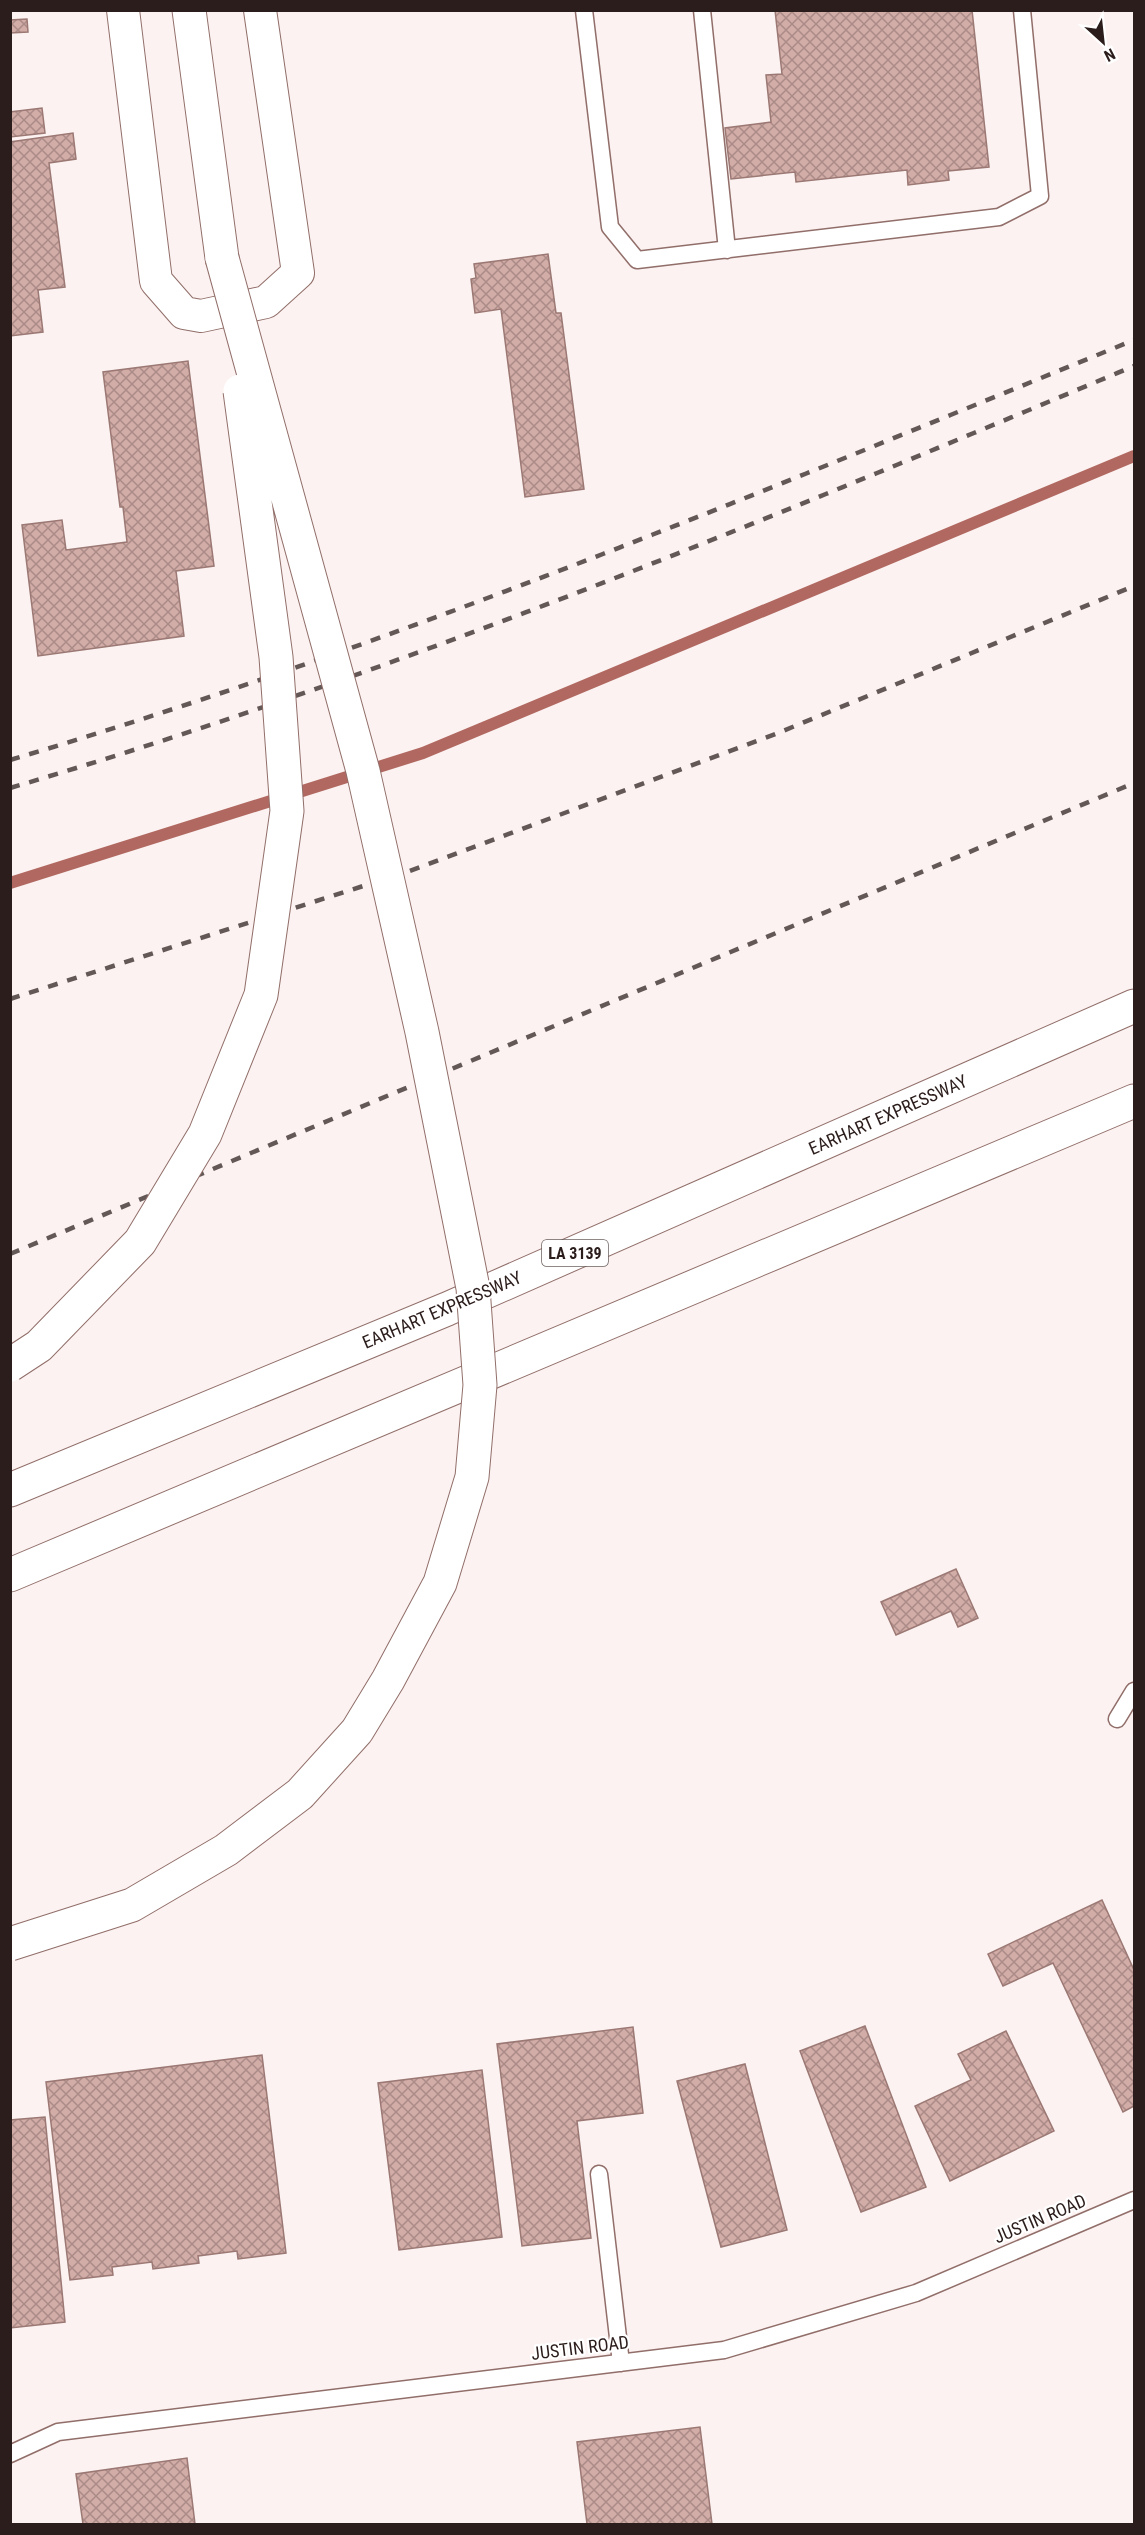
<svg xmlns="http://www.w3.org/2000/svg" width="1145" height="2535" font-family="'Roboto Condensed',sans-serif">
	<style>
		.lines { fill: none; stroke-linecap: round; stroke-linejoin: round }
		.stream { stroke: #b16860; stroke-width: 12 }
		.building { fill: url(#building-cross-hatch); stroke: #9b7873; stroke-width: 1.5 }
		.lane-casing { stroke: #916e69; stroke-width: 19 }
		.street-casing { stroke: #916e69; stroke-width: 34 }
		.primary-casing { stroke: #916e69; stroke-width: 35 }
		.highway-casing { stroke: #916e69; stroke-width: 35 }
		.lane { stroke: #fff; stroke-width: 16 }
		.street { stroke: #fff; stroke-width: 32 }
		.primary { stroke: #fff; stroke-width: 33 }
		.highway { stroke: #fff; stroke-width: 33 }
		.rail { stroke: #645856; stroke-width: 4.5; stroke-dasharray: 10 10; stroke-linecap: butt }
		.highway-bridge-casing { stroke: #916e69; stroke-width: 35; stroke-linecap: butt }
		.highway-bridge { stroke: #fff; stroke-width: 33 }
		.labels { text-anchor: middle; stroke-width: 4.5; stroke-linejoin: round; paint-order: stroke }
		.shield { fill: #fff; stroke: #6b615f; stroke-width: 1.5 }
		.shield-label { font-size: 16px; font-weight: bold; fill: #2b1d1b }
		.street-label { font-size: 18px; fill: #2b1d1b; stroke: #fff }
	</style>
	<defs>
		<pattern id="building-cross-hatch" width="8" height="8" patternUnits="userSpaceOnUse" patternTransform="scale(1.5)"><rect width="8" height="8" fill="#d2aca7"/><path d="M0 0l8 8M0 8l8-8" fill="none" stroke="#ab8b87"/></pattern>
	</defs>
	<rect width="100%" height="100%" fill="#fbf2f1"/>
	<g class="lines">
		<path class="stream" d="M10,883l413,-130 711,-297"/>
	</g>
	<path class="building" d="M775,10h197l17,157 -41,4 1,9 -41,5 -1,-15 -111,12 -1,-10 -64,7 -6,-51 46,-6 -5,-47 16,-1z
		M27,19l1,13 -18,1v-13z
		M42,108l3,25 -35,4v-25z
		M73,133l3,26 -27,4 16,124 -27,3 5,42 -33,4v-194z
		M548,254l8,59h5l23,176 -59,8 -24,-188 -26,4 -4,-34 5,-1 -2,-14z
		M188,361l26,205 -38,5 8,65 -146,20 -16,-131 40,-5 4,30 61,-8 -4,-35h-3l-17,-135z
		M956,1569l22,49 -20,9 -7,-16 -55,24 -15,-33z
		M1102,1900l32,70v136l-11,6 -70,-149 -50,23 -15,-32z
		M865,2026l61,161 -65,25 -61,-161z
		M633,2027l10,86 -66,8 14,117 -69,8 -25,-202z
		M1006,2031l48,100 -104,50 -35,-75 56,-26 -13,-26z
		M262,2055l24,198 -48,6 -1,-8 -39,5 1,7 -46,6 -1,-7 -40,5 1,8 -43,5 -24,-198z
		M745,2064l42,166 -66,17 -44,-166z
		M482,2070l20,167 -103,13 -21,-167z
		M45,2117l20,205 -55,6v-208z
		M700,2427l12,97h-125l-10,-82z
		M187,2458l8,66h-112l-7,-50z"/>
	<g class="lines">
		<g class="lane-casing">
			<path id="lane" d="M584,10l26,217 27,33 362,-43 41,-21 -18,-186
				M702,10l25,240
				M1117,1719l17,-28
				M599,2174l22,189
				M10,2454l48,-22 666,-82 192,-57 218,-93"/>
		</g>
		<g class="street-casing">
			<path id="street" d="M123,10l33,271 28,32 17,3 65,-14 32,-29 -38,-263"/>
		</g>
		<g class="primary-casing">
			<path id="primary" d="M189,10l33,248"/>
		</g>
		<g class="highway-casing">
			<path id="highway" d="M10,1490l437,-181 687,-303
				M10,1575l1124,-474"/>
		</g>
		<use href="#lane" class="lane"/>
		<use href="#street" class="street"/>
		<use href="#primary" class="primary"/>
		<use href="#highway" class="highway"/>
		<path class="rail" d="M10,760c384,-114 754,-269 1124,-420
			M10,788c385,-114 755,-267 1124,-422
			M10,999l397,-127 371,-139 356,-147
			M10,1254l1124,-471"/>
		<g class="highway-bridge-casing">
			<path id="highway-bridge" d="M10,1365l29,-19 101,-104 65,-108 56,-139 26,-184 -11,-154 -36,-266
				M10,1944l122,-39 94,-55 74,-56 57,-63 31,-51 52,-97 32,-106 8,-92 -7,-97 -51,-256 -59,-261 -141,-513"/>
		</g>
		<use href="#highway-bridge" class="highway-bridge"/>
	</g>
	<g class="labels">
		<rect class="shield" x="542" y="1240" width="66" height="26" rx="4.5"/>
		<g class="shield-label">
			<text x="575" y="1259">LA 3139</text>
		</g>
		<g class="street-label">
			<text transform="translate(888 1115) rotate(-24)" y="6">EARHART EXPRESSWAY</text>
			<text transform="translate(442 1310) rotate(-23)" y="6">EARHART EXPRESSWAY</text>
			<text transform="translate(1040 2219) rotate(-23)" y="6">JUSTIN ROAD</text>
			<text transform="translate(580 2348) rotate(-7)" y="6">JUSTIN ROAD</text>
		</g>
	</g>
	<rect width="1145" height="2535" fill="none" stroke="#2b1d1b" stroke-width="24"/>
	<g transform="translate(1103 42) rotate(153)" stroke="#ffffff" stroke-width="4.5" paint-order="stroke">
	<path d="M0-4.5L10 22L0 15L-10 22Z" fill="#2b1d1b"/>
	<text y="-9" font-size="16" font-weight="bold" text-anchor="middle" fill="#2b1d1b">N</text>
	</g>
</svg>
